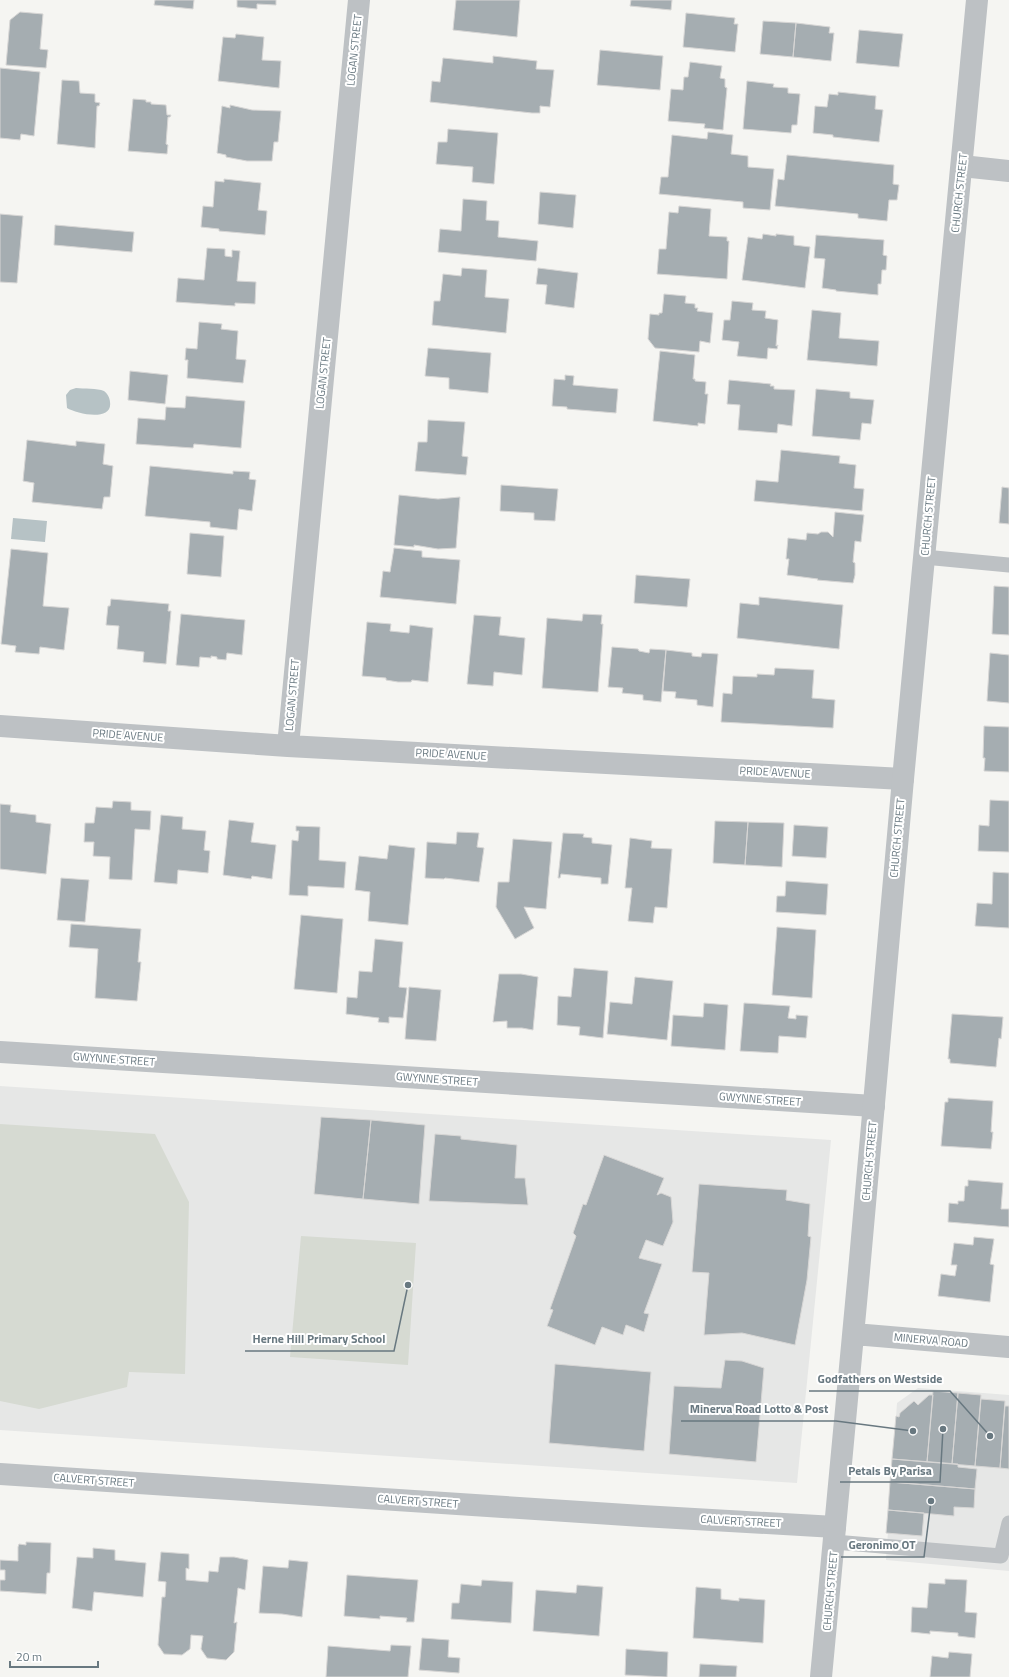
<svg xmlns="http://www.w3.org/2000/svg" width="1009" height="1677" font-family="'Titillium Web',sans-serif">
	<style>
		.built { fill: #e6e7e6 }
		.green { fill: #d6dad2 }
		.water { fill: #b6c2c5 }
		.building { fill: #a5adb1; stroke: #d7d6d5 }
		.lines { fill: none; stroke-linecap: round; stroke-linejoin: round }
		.service { stroke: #bdc1c4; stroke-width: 15 }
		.minor { stroke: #bdc1c4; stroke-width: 22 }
		.tertiary { stroke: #bdc1c4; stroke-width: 22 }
		.labels { text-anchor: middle; stroke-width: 4; stroke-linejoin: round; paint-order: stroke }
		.street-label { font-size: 11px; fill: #687880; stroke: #fff }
		.leader { fill: none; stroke: #687880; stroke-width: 1.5 }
		.callout-dot { fill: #687880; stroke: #fff; stroke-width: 1.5 }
		.callout-label { font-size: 12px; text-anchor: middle; font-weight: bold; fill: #687880; stroke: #fff; stroke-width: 4; stroke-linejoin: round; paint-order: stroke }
	</style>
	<rect width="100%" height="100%" fill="#f5f5f2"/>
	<path class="built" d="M0,1086l831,54 -34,343 -797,-53z
		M918,1388l91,7v176l-123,-11 11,-157z"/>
	<path class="green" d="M0,1124l155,10 34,68 -4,172 -56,-2 -2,15 -88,22 -39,-8z
		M301,1236l115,7 -8,122 -118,-8z"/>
	<path class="water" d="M76,388c8,1 21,0 28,3 3,2 6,7 6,11 3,20 -33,12 -43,6l-1,-13 4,-5z
		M13,518l34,3 -2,21 -34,-3z"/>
	<path class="building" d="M155,0h39l-1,9 -39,-4z
		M237,0h39v5l-19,-1v5l-20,-2z
		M456,0h64l-3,37 -64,-7z
		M631,0h41l-1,10 -41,-4z
		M20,12l23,2 -3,35 8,1 -2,18 -40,-3 4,-45z
		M686,13l49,5 -1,6h4l-3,28 -52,-5z
		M763,21l33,2 -3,34 -33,-3z
		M796,23l34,4 -1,6h5l-3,28 -38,-4z
		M859,30l44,4 -4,33 -43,-4z
		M236,34l28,3 -2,23 19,1 -2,27 -61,-7 5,-44 12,1z
		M600,50l63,6 -3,34 -63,-5z
		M493,56l44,5 -1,8 18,1 -4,37 -10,-1v7h-8l-102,-11 2,-21 8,1 3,-24 50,5z
		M690,62l32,4 -2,12 5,1v8l2,1 -4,42 -19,-2 1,-4 -37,-3 3,-32 12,1 1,-13h4z
		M0,68l40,4 -6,64 -13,-2 -1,6 -20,-2z
		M62,80l17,1 1,12 15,1v8l5,1 -1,3h-2l-2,42 -38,-4z
		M747,81l27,3 -1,3 15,1v5l12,1 -3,31h-5l-1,8 -48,-4z
		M838,92l38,4 -1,13 8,1 -4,32 -46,-5v-2l-20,-2 2,-27 12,1 2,-13 9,1z
		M133,99l13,1v2h5v2l15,1 1,10h4l-1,2h-2l-2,27 2,1 -1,9 -39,-3z
		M230,105l22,5 29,1 -3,31h-4l-2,19h-25l-21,-4v-2l-9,-2 5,-47 8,2z
		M448,129l50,4 -4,51 -22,-2 1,-15 -37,-3 2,-22h9z
		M708,132l25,3 -2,19 17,2v11l26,2 -4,41 -27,-2v-6l-84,-8 2,-17h7l4,-42 35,4z
		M787,155l107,10 -1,19 6,1 -2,15h-8l-2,21 -29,-3v-4l-83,-8 3,-27 6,1z
		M224,179l37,4 -3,27 9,1 -2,24 -46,-4v-2l-18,-2 2,-21 10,1 2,-26 9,1z
		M540,192l36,3 -3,33 -35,-4z
		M463,199l24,2 -1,19 13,1 -1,16 40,4 -2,20 -98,-9 2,-23 21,2z
		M679,206l32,3 -2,27 18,1v4h2l-2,38 -70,-5 2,-25h7l3,-37 9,1z
		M0,214l23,2 -6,67 -17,-1z
		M55,225l79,7 -2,20 -78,-7z
		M763,234l13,2v-2l18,2v9l16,2 -5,41 -63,-8 6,-43 14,2z
		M816,235l68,5 -1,15 4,1 -1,14h-4l-1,14h-3v11l-42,-4v-1l-14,-2 3,-29 -11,-1z
		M207,248l18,1v7l7,1v-7l8,1 -3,30 19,1 -1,22 -20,-1v3l-59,-4 2,-24 26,2z
		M462,268l25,2 -2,27 24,2 -3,34 -74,-8 2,-24h6l3,-27 18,2z
		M538,268l40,5 -4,35 -29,-4 2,-19 -11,-1z
		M664,294l22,2 -1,7 10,1v4h3l-1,3 16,2 -3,30 -10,-2 -1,11 -44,-4 -7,-9 2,-25 9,1v-2h3z
		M732,301l21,2 -1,7 14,1 -1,7 13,2 -2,26 2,-1 -1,4 -9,-1 -1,11 -30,-3 2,-14 -17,-2 2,-20h6z
		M812,310l29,3 -2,25 40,3 -2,25 -70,-6z
		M199,322l23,2 -1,5 17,2 -2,28 10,1 -3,23 -56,-5 1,-18h-3l1,-12 11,1z
		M428,348l63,5 -3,40 -39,-4v-11l-24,-2z
		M660,351l35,4 -2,24h2v2l11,1 -1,12h3l-3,30 -7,-1v3l-45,-5z
		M130,371l38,4 -3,29 -37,-4z
		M565,375l9,1 -1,9 45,4 -2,24 -49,-4v-2l-15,-1 2,-27 11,1z
		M729,380l42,4 -1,2h4v3l21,1 -3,36 -14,-2 -1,9 -39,-3 2,-25 -13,-1z
		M816,389l34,3v6l24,2 -3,24 -9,-1 -2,17 -48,-4z
		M186,396l59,5 -4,47 -47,-4 -1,4 -57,-4 2,-26 27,2 1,-13 19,1z
		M428,420l37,2 -3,34 6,1 -2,18 -51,-4 3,-29h9z
		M27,440l49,6v-5l29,3 -2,20 10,2 -3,31h-6l-2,12 -70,-7 2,-19 -11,-2z
		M781,450l59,6 -1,7 17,2 -2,23 10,1 -2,22 -108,-10 2,-21 22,2z
		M150,466l83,8v-3l17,1 -1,7 7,1 -4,31 -13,-2 -2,21 -27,-3v-5l-65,-6z
		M501,485l57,4 -3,32 -21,-1v-7l-34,-2z
		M1002,487l7,1v36l-10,-1z
		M399,495l39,4 22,-2 -4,51 -18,1 -24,-4v2l-20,-2z
		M835,512l29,3 -3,27 -6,-1 -2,21 2,1v12l-2,8 -36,-3 1,-1 -31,-4 2,-16h-3l2,-21 18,2 1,-7 11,1 3,-2h7l5,5z
		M190,533l34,3 -3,41 -34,-3z
		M394,548l28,3v6l38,3 -4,44 -76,-7 3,-26 7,1z
		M11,549l37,4 -5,53 26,2 -5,42 -24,-3 -1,7 -24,-2 1,-6 -15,-2z
		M636,575l54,4 -3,28 -53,-4z
		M994,586l15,1v48l-17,-1z
		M759,597l84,8 -4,44 -102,-11 3,-35 19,2z
		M111,599l58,5 -1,7h3l-5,53 -23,-2 1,-10 -27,-3 2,-23 -13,-1 2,-19h2z
		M181,614l64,6 -3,35 -15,-2 -1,7 -9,-1v-2l-6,-1v2l-11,-1 -1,10 -23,-2z
		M583,614l19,1 -1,9h2l-5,68 -56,-4 5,-70 35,3z
		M474,615l27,2 -2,18 26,3 -3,37 -28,-3 -1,14 -26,-2z
		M367,622l24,2 -1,7 19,2 1,-8 23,3 -5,54 -16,-2 -1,2h-13l-12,-2v-2l-24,-2z
		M612,647l26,2 1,2 10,2 1,-4 16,1 -5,52 -18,-2v-5l-21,-2 1,-5 -15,-1z
		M666,650l26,3v3l9,1 1,-4 16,1 -5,53 -16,-2v-5l-22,-2 1,-6 -13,-1z
		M990,653l19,2v48l-22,-2z
		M775,668l39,2 -2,28 23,2 -2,28 -112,-6 2,-29 9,1 1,-18 24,1v-3l17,1z
		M984,726l25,1v45l-25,-1 1,-13h-2z
		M990,800l19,1v51l-31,-1 1,-26 10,1z
		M113,801l18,1v8l20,1 -1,19 -15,-1 -3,51 -23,-1 1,-22 -17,-1 1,-14h-10l1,-19h9l2,-16 16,1z
		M0,804l11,1 -1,7 26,3v7l15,2 -5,50 -46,-5z
		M161,815l22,2 -1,12 24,2 -2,19 6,1 -2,22 -30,-3 -1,14 -23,-2z
		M229,820l25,3 -3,19 25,3 -4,34 -20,-3 -1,3 -28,-4z
		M715,821l33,1 -3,43 -32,-2z
		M748,822l36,1 -2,44 -37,-2z
		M794,825l34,2 -2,31 -34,-2z
		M296,826l24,1 -1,33 27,2 -2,26 -36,-2v10l-19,-1 3,-55 6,1 1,-10h-3z
		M457,832l22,1 -2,14 7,1 -5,34 -34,-4 -1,1 -19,-1 2,-36 29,2z
		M563,833l21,1 -1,3 9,1v5l20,2 -4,39h-7v-6l-40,-4 -1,4h-2z
		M630,838l22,3 -1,7 21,1 -5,59 -12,-1 -2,16 -25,-2 4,-33h-7z
		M513,839l39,3 -6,67 -22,-2 10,21 -19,11 -19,-32 2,-25h11z
		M389,845l26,3 -7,77 -40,-4 2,-29 -15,-2 4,-34 28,3z
		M993,872l16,1v55l-34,-2 2,-23 15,1z
		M61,878l28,2 -4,42 -28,-2z
		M786,881l42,3 -2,31 -50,-3 1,-16h8z
		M301,915l42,4 -6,74 -43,-4z
		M71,924l70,5 -3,33h3l-4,39 -42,-3 3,-49 -29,-2z
		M777,927l39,3 -4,68 -40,-3z
		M375,939l28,3 -4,45 8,1 -4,30 -14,-1v6l-11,-1 1,-4 -33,-4 1,-17 10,1 2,-27 13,1z
		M574,968l34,3 -5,67 -24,-3 1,-8 -23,-2 1,-29 13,1z
		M499,974h22l17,3 -5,53 -11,-2h-15v-7l-14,1z
		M635,977l38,4 -6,59 -60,-6 3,-32 22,2z
		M409,987l32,3 -5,51 -31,-2z
		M704,1003l24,2 -3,45 -54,-4 2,-31 30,2z
		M744,1003l46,3 -2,12 8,1v-4l12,1 -2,22 -27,-2 -1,17 -38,-2z
		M952,1014l51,3 -2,22 -2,-1 -3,29 -46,-4v-4h-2z
		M948,1098l45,3 -2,31h2l-2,17 -50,-3 4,-44h3z
		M321,1117l50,3 -8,79 -49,-5z
		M371,1120l54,5 -6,79 -56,-5z
		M435,1134l26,2v3l56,6 -2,33h10l3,27 -99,-4z
		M604,1155l60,23 -7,17 4,-2 10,4 2,25 -10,24 -17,-6 -7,18 23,6 -18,49 5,1 -5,18 -18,-7 -3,10 -21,-8 -7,18 -48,-19 6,-16 -3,-1 26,-73 -3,-3 10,-29 3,1z
		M968,1180l35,3 -2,26h8v18l-61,-5 1,-19 9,1v-3h6l1,-15h3z
		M699,1184l88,6 -1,10 24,4 -2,32 3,1 -4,43 -12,65 -53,-12 -38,2 5,-62 -17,-1z
		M974,1237l20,2 -4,25 4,1 -4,37 -52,-6 3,-22 14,2 2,-11h-6l3,-22 19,2z
		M725,1360l17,1 22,7 -8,94 -87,-8 5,-68 47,2z
		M555,1364l96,8 -7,79 -95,-8z
		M933,1391l25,2 -6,71 -25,-2z
		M958,1393l23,2 -6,71 -23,-2z
		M929,1395h4l-6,67 -35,-3 4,-43 3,1 1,-4 14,-12 4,4z
		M981,1399l24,2 -5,67 -25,-2z
		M1005,1406h4v63l-9,-1z
		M892,1459l66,5v3l19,2 -2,20 -85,-7z
		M890,1482l85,7 -1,19 -20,-1v9l-66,-6z
		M888,1510l36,3 -2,23 -36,-3z
		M26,1542l25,1 -1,30h-3l-1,21 -46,-3v-11h5v-10h-5v-10l18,1v-14l1,-3 7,1z
		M93,1548l22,2v10l31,3 -3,34 -49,-5 -2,19 -20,-3 5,-51 16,1z
		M161,1552l28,2v15l-3,-1v12l22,2 1,-11 9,1 2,-15h14l14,3 -3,30 -7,-2 -4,35 3,-1 -3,30 -8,8 -19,-2 -6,-9 2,-13 -12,-1 -1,14 -8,6 -18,-1 -6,-9 4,-48h3l1,-15 -8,-1z
		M289,1560l19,2 -6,55 -20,-3 -23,-1 4,-47 25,2z
		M347,1575l71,5 -4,42h-8l1,-4 -27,-2v3l-36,-3z
		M945,1579l22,1 -2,32 12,1 -2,25 -17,-2v-3l-28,-2v3l-19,-2 1,-25 15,1 2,-25 16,1z
		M482,1580l31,2 -2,41 -60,-4 1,-16h7l2,-19 20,2z
		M577,1585l26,2 -4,49 -66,-5 3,-41 40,3z
		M696,1587l25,2v10l18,2v-3l26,2 -2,43 -70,-5z
		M422,1638l27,2 -1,17 12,1 -1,15 -40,-3z
		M391,1645l20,1 -3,31h-82l2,-31 62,5z
		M626,1649l42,3 -1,25 -42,-2z
		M949,1652l23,2 -2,23h-40l2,-21 16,2z
		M700,1664l37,2 -1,11h-37z"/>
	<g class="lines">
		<path class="service" d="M924,557l85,8
			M834,1542l167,14 8,-33"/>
		<path class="minor" d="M962,166l47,5
			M0,726l288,20 615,33
			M288,746l71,-746
			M0,1052l874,54
			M0,1474l642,42 193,11"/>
		<path class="tertiary" d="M854,1334l155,13
			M821,1677l38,-406 44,-492 74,-779"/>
	</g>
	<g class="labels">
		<g class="street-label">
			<text transform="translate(354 50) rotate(-84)" y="4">LOGAN STREET</text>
			<text transform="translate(959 193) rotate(-84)" y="4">CHURCH STREET</text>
			<text transform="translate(323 373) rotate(-84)" y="4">LOGAN STREET</text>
			<text transform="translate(928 516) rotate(-85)" y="4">CHURCH STREET</text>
			<text transform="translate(292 695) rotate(-85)" y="4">LOGAN STREET</text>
			<text transform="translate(128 735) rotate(4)" y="4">PRIDE AVENUE</text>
			<text transform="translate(451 754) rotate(3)" y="4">PRIDE AVENUE</text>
			<text transform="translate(775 772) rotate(3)" y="4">PRIDE AVENUE</text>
			<text transform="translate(897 838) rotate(-85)" y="4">CHURCH STREET</text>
			<text transform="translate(114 1059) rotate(4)" y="4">GWYNNE STREET</text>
			<text transform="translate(437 1079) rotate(4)" y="4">GWYNNE STREET</text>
			<text transform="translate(760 1099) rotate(4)" y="4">GWYNNE STREET</text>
			<text transform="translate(869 1161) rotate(-85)" y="4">CHURCH STREET</text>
			<text transform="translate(931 1340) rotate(5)" y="4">MINERVA ROAD</text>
			<text transform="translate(94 1480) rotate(4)" y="4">CALVERT STREET</text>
			<text transform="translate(418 1501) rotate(4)" y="4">CALVERT STREET</text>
			<text transform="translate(741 1521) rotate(3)" y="4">CALVERT STREET</text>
			<text transform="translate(830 1591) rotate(-85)" y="4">CHURCH STREET</text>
		</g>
	</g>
	<path class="leader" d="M408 1285L394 1351H245M990 1436L950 1391H809M913 1431L836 1421H681M943 1429L940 1482H840M931 1501L924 1557H841"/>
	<g class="callout-dot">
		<circle cx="408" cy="1285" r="4"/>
		<circle cx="990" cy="1436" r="4"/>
		<circle cx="913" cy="1431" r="4"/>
		<circle cx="943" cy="1429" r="4"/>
		<circle cx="931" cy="1501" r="4"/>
	</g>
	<g class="callout-label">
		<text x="319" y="1343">Herne Hill Primary School</text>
		<text x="880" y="1383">Godfathers on Westside</text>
		<text x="759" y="1413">Minerva Road Lotto &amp; Post</text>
		<text x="890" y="1475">Petals By Parisa</text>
		<text x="882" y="1549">Geronimo OT</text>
	</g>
	<path d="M10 1661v6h88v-6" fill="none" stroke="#687880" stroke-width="2"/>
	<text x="16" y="1661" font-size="12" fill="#687880" stroke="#ffffff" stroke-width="3" paint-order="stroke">20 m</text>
</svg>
